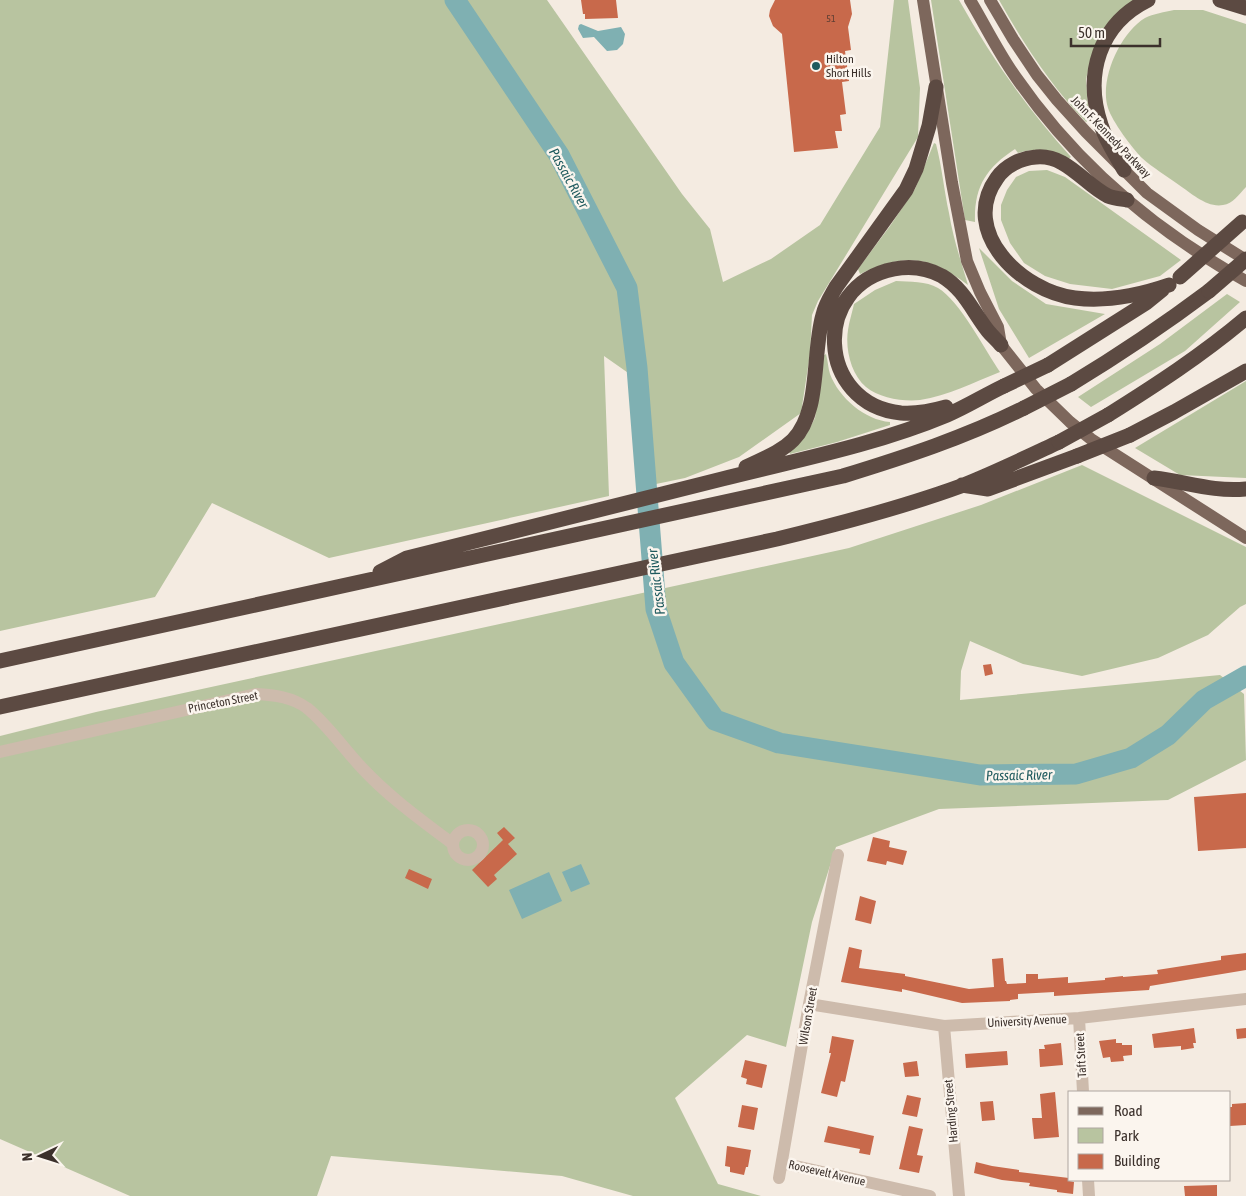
<svg xmlns="http://www.w3.org/2000/svg" width="1246" height="1196" font-family="'Asap Condensed',sans-serif">
	<style>
		.green { fill: #b8c4a0 }
		.water { fill: #7fb0b2 }
		.lines { fill: none; stroke-linecap: round; stroke-linejoin: round }
		.river { stroke: #7fb0b2; stroke-width: 21 }
		.building { fill: #c8694b }
		.minor { stroke: #cdbbac; stroke-width: 12 }
		.major { stroke: #7d675c; stroke-width: 12 }
		.highway { stroke: #5c4a42; stroke-width: 15 }
		.highway-bridge { stroke: #5c4a42; stroke-width: 15 }
		.poi-dot { fill: #1f5a5e; stroke: #fbf5ee; stroke-width: 2 }
		.labels { text-anchor: middle; stroke-width: 5; stroke-linejoin: round; paint-order: stroke }
		.number-label { font-size: 10px; fill: #5e3e33 }
		.poi-label { font-size: 12px; fill: #3b302b; stroke: #fbf5ee; text-anchor: start }
		.street-label { font-size: 12px; fill: #3b302b; stroke: #fbf5ee }
		.water-label { font-size: 14px; font-style: italic; fill: #1f5a5e; stroke: #fbf5ee }
	</style>
	<rect width="100%" height="100%" fill="#f4ebe1"/>
	<path class="green" d="M0,0h547l135,194 28,35 13,53 48,-23 49,-34 60,-98 14,-127h14l12,88 -2,49 -100,164 -6,14 -2,39 -9,59 -62,44 -54,21 -29,6 -12,-100 -40,-28 5,140 -280,62 -117,-55 -57,94 -155,34z
		M931,0h28c32,57 68,109 112,157l-3,2c-16,-11 -32,-11 -50,-6l-3,-4c-29,19 -41,38 -40,73l-10,-2z
		M999,0h135l-45,67 -3,12 3,41 -3,2c-35,-36 -63,-79 -87,-122z
		M1174,10h29l43,14v163c-7,7 -13,17 -23,18 -16,3 -32,-12 -44,-20 -12,-9 -26,-17 -37,-27 -10,-10 -30,-37 -34,-50 -9,-28 12,-75 37,-90 8,-4 20,-6 29,-8z
		M934,143l2,1c6,23 8,46 13,69 4,25 12,48 19,72 -40,-30 -63,-32 -108,-11l-2,-5 32,-43 25,-37z
		M1047,170l18,7 116,83 -21,16 -48,13 -42,-5 -25,-8 -21,-13 -14,-20 -9,-23v-15l6,-15 9,-13 13,-6z
		M979,248l33,33 34,23 59,10 -76,44 -30,-49z
		M896,281c14,1 30,0 42,7 22,13 47,62 62,84 -26,10 -52,24 -80,28 -16,2 -41,-2 -54,-13 -15,-13 -21,-38 -18,-57 1,-8 4,-17 6,-26l21,-14z
		M1227,294l13,8 -55,49 -94,56 -13,-10 82,-53z
		M826,354c2,7 2,14 4,20 9,24 35,46 60,48v3l-53,17 -47,12 -1,-3 17,-16 9,-17 8,-62z
		M1246,381v97l-66,-3 -45,-27z
		M1082,465l164,82v57l-6,3 -32,28 -50,23 -76,18 -59,-12 -53,-23 -9,30 -1,29 260,-25 24,19 2,66 -78,40 -229,9 -103,38 -24,75 -26,125 -39,-12 -72,63 43,86 43,12h-128l-71,-20 -231,-20 -14,40h-187l-130,-57v-403l96,-24 753,-164 132,-43z"/>
	<path class="water" d="M581,24l17,7 23,-4 4,7 -2,10 -6,6 -10,1 -13,-14 -11,1 -5,-9 1,-4z
		M581,864l9,20 -19,8 -9,-20z
		M549,872l13,29 -40,18 -13,-29z"/>
	<g class="lines">
		<path class="river" d="M455,0l104,155 68,133 10,80 19,241 18,54 41,57 64,23 201,32 96,-1 55,-16 37,-23 36,-35 42,-24"/>
	</g>
	<path class="building" d="M581,0h35l2,18 -33,1v-5h-2z
		M775,0h75l2,14 -4,13 3,23 -6,1 4,30 -7,1 4,32 -6,1 2,16h-7l3,17 -44,4 -12,-118 -9,-8 -4,-10 1,-6z
		M991,664l2,10 -8,2 -2,-11z
		M1246,793v55l-48,3 -4,-54z
		M504,827l11,11 -7,6 9,10 -23,21 3,4 -9,8 -16,-17 31,-30 -6,-7z
		M873,837l17,4 -1,6 18,4 -4,14 -16,-4 -1,4 -19,-4z
		M409,869l23,10 -4,10 -23,-11z
		M860,896l16,5 -5,23 -16,-4z
		M849,947l13,3 -3,18 46,6v2l64,13 25,-2 -2,-28 11,-1 2,23h1l1,3 19,-1v-9h12v5l30,-2v6l37,-3v-2l18,-2v1l35,-3 -1,-4 64,-10v-4l25,-3v17l-96,16 -1,4 -95,6v-4l-36,2v5l-8,1v1l-48,2 -60,-14v3l-61,-10z
		M1194,1028l2,15h-3l1,5 -13,2v-4l-27,2 -2,-14z
		M1246,1028v10l-9,1 -1,-10z
		M832,1036l22,4 -9,42 -4,-1 -4,16 -16,-4 10,-40h-2z
		M1116,1039v4h6v2h10v10l-9,1 1,5 -13,1 -1,-5 -7,1 -4,-17z
		M1061,1043l2,22 -23,2 -1,-18h6l-1,-4z
		M1007,1051l1,14 -42,3 -1,-14z
		M745,1060l22,5 -5,23 -16,-4 1,-5 -6,-2z
		M917,1061l2,15 -14,1 -2,-14z
		M1055,1092l4,45 -25,2 -2,-21h10l-2,-24z
		M907,1095l14,3 -4,19 -15,-3z
		M993,1101l2,19 -13,1 -2,-19z
		M1246,1103v22l-16,1v-19h2v-3z
		M742,1105l16,3 -4,22 -16,-3z
		M828,1126l46,10 -4,19 -11,-2 1,-4 -36,-7z
		M909,1126l14,3 -6,26 6,1 -4,17 -20,-4z
		M727,1146l24,4 -3,17h-2l-2,8 -14,-3v-5l-5,-1z
		M976,1162l16,4 27,4v2l50,6v3l5,1 -1,12 -16,-2v-2l-28,-4 1,-3 -28,-3 -28,-7z
		M1217,1185v11h-32l-1,-10z"/>
	<g class="lines">
		<path class="minor" d="M0,752l256,-58c18,1 36,3 51,14 20,16 37,41 55,60 27,29 59,52 91,76
			M453 845a15 15 0 1 1 30 0a15 15 0 1 1-30 0Z
			M809,1004l135,22 135,-8 167,-19
			M1079,1018l4,74
			M944,1026l15,170
			M782,1163l148,33
			M779,1178l30,-174 29,-149
			M1088,1180l1,16"/>
		<path class="major" d="M923,0l29,183 15,78 13,31 18,35 3,18 35,44 34,33 21,17 155,99
			M970,0c15,25 28,52 45,76 60,87 138,154 231,205
			M990,0l23,39 24,36 20,25 29,32 61,61 51,37 48,30"/>
		<path class="highway" d="M1220,0l26,8
			M1124,170c-8,-15 -18,-29 -23,-45 -17,-50 -2,-101 47,-125
			M1127,200c-6,-1 -14,-2 -19,-4 -24,-12 -42,-42 -72,-39 -15,1 -31,9 -39,21 -39,54 26,114 78,120 32,4 65,-3 94,-13
			M1048,365l98,-62 16,-13
			M1071,384c48,-29 94,-60 138,-93
			M946,407c-14,4 -30,7 -45,6 -85,-9 -90,-128 -7,-144 16,-3 33,-1 48,7 22,13 31,36 46,55 4,5 9,9 13,14
			M1108,415c48,-30 94,-60 138,-97
			M1130,435l44,-23 72,-41
			M746,467c16,-8 34,-14 47,-27 28,-28 19,-88 30,-125 2,-10 8,-19 13,-28l70,-97 10,-21 13,-43 7,-39
			M1154,478c33,4 58,14 92,11
			M962,485l26,4 89,-33
			M380,572l27,-14c105,-26 210,-53 315,-79 75,-19 153,-34 225,-64 19,-8 38,-20 57,-29
			M0,661l843,-185c62,-19 123,-39 181,-68
			M0,707l777,-168c62,-15 124,-31 184,-53 33,-13 66,-29 98,-44"/>
		<path class="highway-bridge" d="M1180,277l62,-55
			M1209,291l37,-32
			M1004,386l44,-21
			M1024,408l47,-24
			M1059,442l49,-27
			M1077,456l53,-21"/>
	</g>
	<circle class="poi-dot" cx="816" cy="66" r="5"/>
	<g class="labels">
		<g class="number-label">
			<text x="831" y="22">51</text>
		</g>
		<g class="poi-label">
			<text x="826" y="63">Hilton<tspan x="826" dy="14">Short Hills</tspan></text>
		</g>
		<g class="street-label">
			<text transform="translate(1111 137) rotate(46)" y="4">John F. Kennedy Parkway</text>
			<text transform="translate(223 702) rotate(-11)" y="4">Princeton Street</text>
			<text transform="translate(808 1016) rotate(-80)" y="4">Wilson Street</text>
			<text transform="translate(1027 1021) rotate(-3)" y="4">University Avenue</text>
			<text transform="translate(1081 1055) rotate(-93)" y="4">Taft Street</text>
			<text transform="translate(951 1111) rotate(-95)" y="4">Harding Street</text>
			<text transform="translate(827 1173) rotate(13)" y="4">Roosevelt Avenue</text>
		</g>
		<g class="water-label">
			<text transform="translate(569 178) rotate(61)" y="5">Passaic River</text>
			<text transform="translate(656 582) rotate(-97)" y="5">Passaic River</text>
			<text transform="translate(1019 775) rotate(-1)" y="5">Passaic River</text>
		</g>
	</g>
	<rect x="1068" y="1091" width="162" height="90" fill="#fbf5ee" stroke="#aea6a0"/>
	<rect x="1078" y="1107" width="25" height="8" fill="#7d675c" stroke="#aea6a0"/>
	<text x="1114" y="1116" font-size="15" fill="#3b302b">Road</text>
	<rect x="1078" y="1128" width="25" height="15" fill="#b8c4a0" stroke="#aea6a0"/>
	<text x="1114" y="1141" font-size="15" fill="#3b302b">Park</text>
	<rect x="1078" y="1154" width="25" height="15" fill="#c8694b" stroke="#aea6a0"/>
	<text x="1114" y="1166" font-size="15" fill="#3b302b">Building</text>
	<g transform="translate(40 1156) rotate(266)" stroke="#fbf5ee" stroke-width="4" paint-order="stroke">
	<path d="M0-4L9 19L0 12L-9 19Z" fill="#3b302b"/>
	<text y="-8" font-size="14" font-weight="bold" text-anchor="middle" fill="#3b302b">N</text>
	</g>
	<path d="M1071 38v8h89v-8" fill="none" stroke="#3b302b" stroke-width="2.5"/>
	<text x="1078" y="38" font-size="15" fill="#3b302b" stroke="#fbf5ee" stroke-width="4" paint-order="stroke">50 m</text>
</svg>
